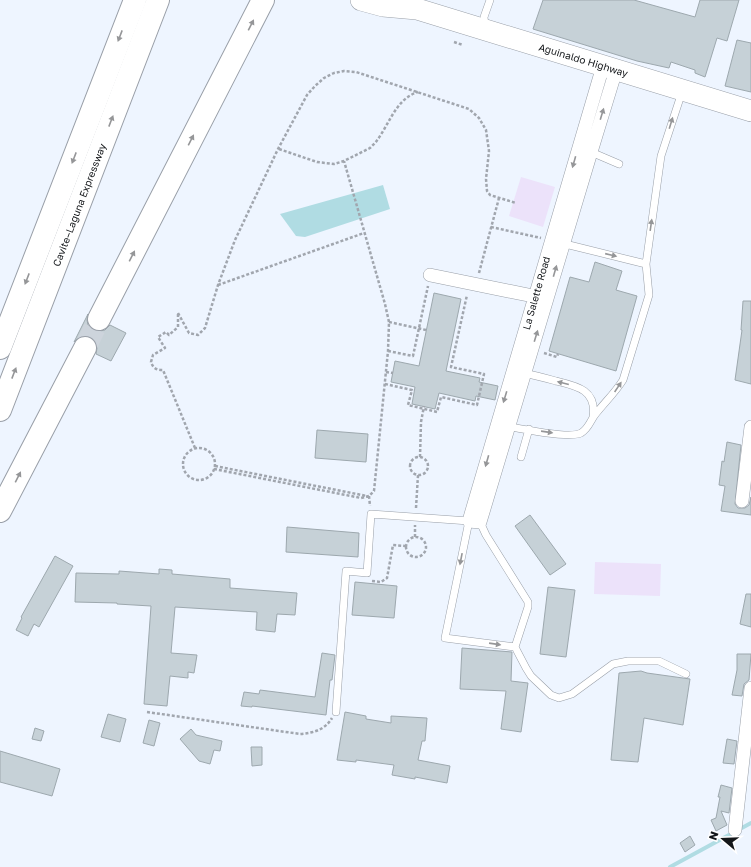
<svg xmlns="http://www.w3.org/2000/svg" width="751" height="867" font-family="'Golos Text',sans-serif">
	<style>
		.green { fill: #ece2fa }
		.water { fill: #b0dce3 }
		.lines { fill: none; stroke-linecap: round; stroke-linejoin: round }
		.stream { stroke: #b0dce3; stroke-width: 4 }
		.building { fill: #c6d1d7; stroke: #9da8ae }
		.highway-tunnel { stroke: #cdd4dc; stroke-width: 22; stroke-dasharray: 22 11; stroke-linecap: butt }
		.lane-casing { stroke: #999fa8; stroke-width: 8 }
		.street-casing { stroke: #999fa8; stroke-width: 14 }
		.primary-casing { stroke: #999fa8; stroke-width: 22 }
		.highway-casing { stroke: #999fa8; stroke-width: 24 }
		.path { stroke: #a1a6ae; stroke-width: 2.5; stroke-dasharray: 3 2; stroke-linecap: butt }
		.lane { stroke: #fff; stroke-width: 7 }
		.street { stroke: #fff; stroke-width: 13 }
		.primary { stroke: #fff; stroke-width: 21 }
		.highway { stroke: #fff; stroke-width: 22 }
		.oneway { fill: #959698 }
		.labels { text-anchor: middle; stroke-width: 3; stroke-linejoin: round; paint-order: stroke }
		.street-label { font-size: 10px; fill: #131619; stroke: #fff }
	</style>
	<rect width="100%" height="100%" fill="#eef5ff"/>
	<path class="green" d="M521,177l34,10 -12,40 -34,-11z
		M595,562l66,2 -1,32 -66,-2z"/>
	<path class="water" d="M383,185l7,24 -85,28 -9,-1 -16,-22z"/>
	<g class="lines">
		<path class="stream" d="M670,867l81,-44"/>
	</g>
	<path class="building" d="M543,0h91l61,17 5,-17h39l-12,41 -10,-3 -12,39 -10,-4v-3l-24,-8 -2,6 -32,-7 -104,-32z
		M737,40l14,3v49l-26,-6z
		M595,262l27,9 -6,19 21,6 -21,75 -67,-20 21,-74 19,5z
		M434,293l27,6 -15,72 34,7 -1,4 19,4 -3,14 -19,-4 -1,5 -36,-8 -4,16 -23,-5 3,-17 -24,-5 4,-21 24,5z
		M743,301h8v83l-16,-4 7,-50h-1z
		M88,314l-1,6 1,5 6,5 6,1 5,-1 5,-5 16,8 -15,28 -15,-7 1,-6 -1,-6 -6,-5 -6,-1 -5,1 -5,5z
		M317,430l51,4 -2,28 -51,-4z
		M727,442l14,3 -6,59 3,4h7l4,-3 2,-8v18l-30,-4 4,-25 -6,-1 3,-24 2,1z
		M530,515l36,49 -16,11 -35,-49z
		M287,527l72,6 -1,24 -72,-5z
		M55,556l18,10 -34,61 -5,-3 -6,12 -12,-6 6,-12 -1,-1z
		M159,569l13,1v4l58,5v9l67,5 -2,22 -18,-1 -2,18 -19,-2 1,-18 -82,-5 -4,46 26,2 -3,18 -6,-1v6l-18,-2 -3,30 -23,-2 7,-98 -34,-2v-1l-42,-1 1,-29 43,1v-3l40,3z
		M355,582l42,4 -3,32 -42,-3z
		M548,587l27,3 -9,67 -26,-3z
		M746,594h5v33l-11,-3z
		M462,648l50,4 -1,29 17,2 -7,49 -20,-3 5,-38 -46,-2z
		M322,653l13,2 -3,25h-2l-4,35 -74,-9v1l-11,-1 3,-14 15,2 1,-4 55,7z
		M737,654h14l-2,26 -5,4 -2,12 -10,-1 5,-25z
		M641,671l6,2 43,6 -7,46 -39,-7 -6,44 -27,-2 8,-87z
		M345,712l21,4v3l25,4v-7l36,2 -2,23h-3l-4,19 32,6 -3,17 -32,-6v2l-23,-4 2,-10 -38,-5v2l-19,-2z
		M108,714l18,5 -6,23 -19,-5z
		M149,720l11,3 -6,23 -11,-3z
		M35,728l9,3 -3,10 -9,-2z
		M191,729l5,6 26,6 -2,10 -6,-1 -4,14 -11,-3 -19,-22z
		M727,739l10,2 -3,23 -11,-1z
		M251,747h11v18l-10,1z
		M0,751l60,18 -8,27 -52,-14z
		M721,785l11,3 -3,25 -8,-2 6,14 -11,6 -5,-11 5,-2 4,-21h-2z
		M690,836l5,9 -10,7 -5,-9z"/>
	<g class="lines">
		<path class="highway-tunnel" d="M85,348l14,-29"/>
		<g class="lane-casing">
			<path id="lane" d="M485,27l-1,-10 6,-17
				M591,152l28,12
				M561,243l85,21
				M523,373c11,2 22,5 33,8 21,5 41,9 37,36
				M507,426c15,3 62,13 74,7 7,-4 9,-11 13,-17 10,-13 21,-23 29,-36l26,-85 -3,-31 15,-108 21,-64
				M521,457l8,-28
				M515,647l11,21 5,8 20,19 8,3 13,-4 41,-30 15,-3h31l27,13
				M336,712l10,-141 21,2 4,-59 98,7 -24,117 70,9 13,-40v-5l-42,-67 -6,-13"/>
		</g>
		<g class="street-casing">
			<path id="street" d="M603,66l-134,455 11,1 111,-370 25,-82
				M430,275l113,23
				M742,501l9,-74
				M735,830l16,-142"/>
		</g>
		<g class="primary-casing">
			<g id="primary">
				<path id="s1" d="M361,0l22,6 34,3 334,102"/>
			</g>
		</g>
		<g class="highway-casing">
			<g id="highway">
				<path d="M99,319l164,-319"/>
				<path d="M0,348l135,-348"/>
				<path id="s2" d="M0,410l158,-410"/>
				<path d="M0,511l85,-163"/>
			</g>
		</g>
		<path class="path" d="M454,42l9,3
			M279,149l38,13 17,2 10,-3 26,-13 5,-5c14,-17 20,-44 43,-51
			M491,227l50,11
			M479,273l20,-75
			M218,285l146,-52
			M178,313l11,20 9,2 7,-7 13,-43 17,-45 43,-91 29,-54 8,-9 9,-8 10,-5 10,-2 12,1 113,37 10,9 7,12 3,21 -3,28 1,12 3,4 26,8
			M178,314v13l-9,8 -3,-3 -8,5 7,11 -12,7 -2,7c2,6 5,8 12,8l32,78
			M389,322l37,8
			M388,351l25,5 15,-70
			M544,353l13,4 1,-3
			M386,372l7,1
			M385,384l27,6 -4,15 29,7 4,-15 36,8 7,-31 -33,-7 16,-72
			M183 464a16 16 0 1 1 32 0a16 16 0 1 1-32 0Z
			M410 466a9 9 0 1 1 18 0a9 9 0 1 1-18 0Z
			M420,457l1,-35 3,-16
			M215,466l152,30
			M214,469l147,29 8,-2 5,-5 14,-140 1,-29 -4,-18 -41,-143
			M369,496l1,10
			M416,508l2,-33
			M406 547a10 10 0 1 1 20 0a10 10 0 1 1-20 0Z
			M415,537v-12
			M372,581l9,1 6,-4 6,-33 12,1
			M147,712l153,22c13,-1 25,-4 32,-16"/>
		<use href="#lane" class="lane"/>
		<use href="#street" class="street"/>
		<use href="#primary" class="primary"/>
		<use href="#highway" class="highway"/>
	</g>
	<defs><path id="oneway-solid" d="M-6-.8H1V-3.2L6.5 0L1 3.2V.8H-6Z"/></defs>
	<g class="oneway">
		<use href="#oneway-solid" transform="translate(251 25) rotate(-63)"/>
		<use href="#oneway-solid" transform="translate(120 36) rotate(111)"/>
		<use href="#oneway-solid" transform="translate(602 114) rotate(-73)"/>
		<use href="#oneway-solid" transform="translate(111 121) rotate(-69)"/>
		<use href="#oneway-solid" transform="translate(671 123) rotate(-73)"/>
		<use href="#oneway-solid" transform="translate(191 140) rotate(-63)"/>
		<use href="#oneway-solid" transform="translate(74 158) rotate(111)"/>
		<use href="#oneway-solid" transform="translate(574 162) rotate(106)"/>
		<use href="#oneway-solid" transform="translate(651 225) rotate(-82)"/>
		<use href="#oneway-solid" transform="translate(611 255) rotate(13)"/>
		<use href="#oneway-solid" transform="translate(132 256) rotate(-63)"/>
		<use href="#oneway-solid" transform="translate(555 271) rotate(-74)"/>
		<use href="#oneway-solid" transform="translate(27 279) rotate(111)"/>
		<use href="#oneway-solid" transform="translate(536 336) rotate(-73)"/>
		<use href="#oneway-solid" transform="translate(14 373) rotate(-69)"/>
		<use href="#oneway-solid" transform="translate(563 383) rotate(-166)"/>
		<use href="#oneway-solid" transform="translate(618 387) rotate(-56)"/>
		<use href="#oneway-solid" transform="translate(505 397) rotate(107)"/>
		<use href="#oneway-solid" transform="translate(547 432) rotate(8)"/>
		<use href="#oneway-solid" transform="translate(487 461) rotate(106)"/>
		<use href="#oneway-solid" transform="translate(18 477) rotate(-63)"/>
		<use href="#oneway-solid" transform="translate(461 559) rotate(101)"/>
		<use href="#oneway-solid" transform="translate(495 644) rotate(8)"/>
	</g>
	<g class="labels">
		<g class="street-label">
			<text dy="4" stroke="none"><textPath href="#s1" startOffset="231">Aguinaldo Highway</textPath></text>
			<text dy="4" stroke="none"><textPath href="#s2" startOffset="220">Cavite–Laguna Expressway</textPath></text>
			<text transform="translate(536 293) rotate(-74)" y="4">La Salette Road</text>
		</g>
	</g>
	<g transform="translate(723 839) rotate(289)" stroke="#ffffff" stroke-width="3" paint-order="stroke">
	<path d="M0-3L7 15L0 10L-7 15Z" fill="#131619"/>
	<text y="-6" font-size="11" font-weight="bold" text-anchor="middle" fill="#131619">N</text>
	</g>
</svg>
